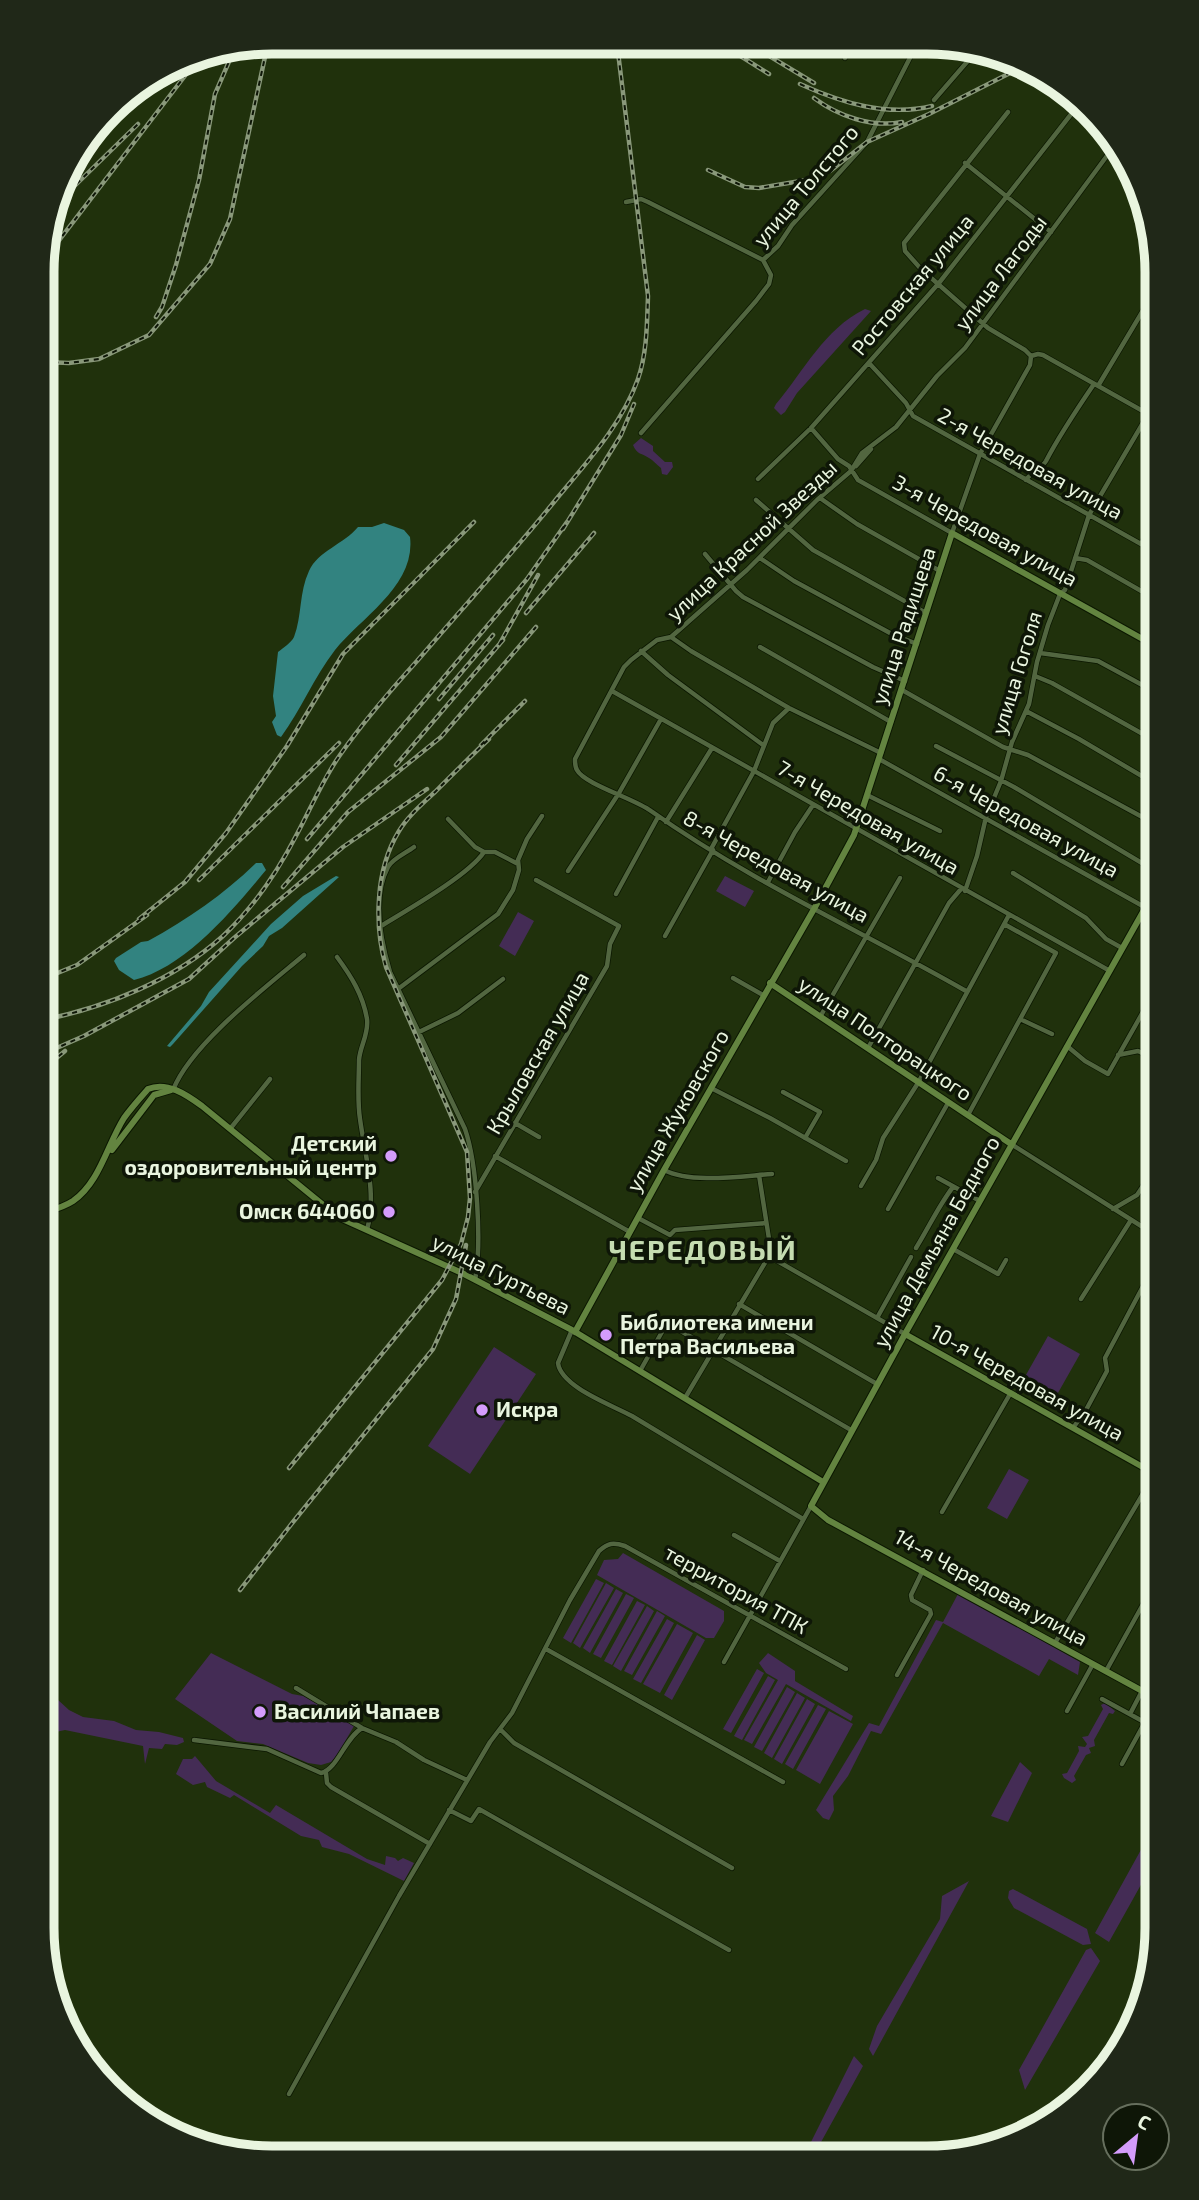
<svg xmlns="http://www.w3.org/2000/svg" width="1199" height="2200" font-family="'Exo 2',sans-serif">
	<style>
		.green { fill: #442c55 }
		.water { fill: #328380 }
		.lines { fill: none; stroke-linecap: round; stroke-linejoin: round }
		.street-casing { stroke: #0b1700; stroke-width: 6 }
		.secondary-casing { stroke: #0b1700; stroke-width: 8 }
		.street { stroke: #526640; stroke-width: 4.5 }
		.secondary { stroke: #638440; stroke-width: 6 }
		.rail-casing { stroke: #89987a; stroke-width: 4.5 }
		.rail { stroke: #0e1607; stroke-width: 2; stroke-dasharray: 5; stroke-linecap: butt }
		.poi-dot { fill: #d49cfb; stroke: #0e1607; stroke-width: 2.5 }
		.labels { text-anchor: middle; stroke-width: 7; stroke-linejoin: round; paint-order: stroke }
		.street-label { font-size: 21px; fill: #e9f5df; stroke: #0e1607 }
		.poi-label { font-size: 21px; font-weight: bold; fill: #e9f5df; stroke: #0e1607; text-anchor: start }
		.district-label { font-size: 28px; font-weight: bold; letter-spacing: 2px; fill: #c5dcb1; stroke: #0e1607 }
		.rim { fill: none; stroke: #e9f5df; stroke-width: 9 }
	</style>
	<rect width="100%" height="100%" fill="#20310c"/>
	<path class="green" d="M865,309l6,2 -74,82 -12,19 -4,3 -7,-7 2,-4c28,-33 48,-75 89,-95z
		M641,438l12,8v5l12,11h7l1,5 -6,8 -5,-1 -1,-6c-4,-3 -8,-8 -12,-10 -7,-5 -12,-3 -16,-13z
		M725,876l29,15 -9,16 -29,-16z
		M518,912l16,9 -19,35 -16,-10z
		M1048,1336l32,18 -30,53 -32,-18z
		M494,1347l42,27 -66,100 -42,-28z
		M1009,1469l20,11 -22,39 -20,-11z
		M623,1553l101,58v10l-10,17h-8l-109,-63 7,-15 14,-1z
		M596,1579l8,4 -33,60 -8,-5z
		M606,1583l8,5 -34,60 -7,-5z
		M616,1589l7,4 -33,60 -7,-5z
		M626,1594l8,4 -33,60 -8,-4z
		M958,1594l122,68 -2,13 -29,-16 -10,17 -96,-53 -62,111 -10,-3 -23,45 -15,20 1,14 -5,10 -6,-2 -7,-8 53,-87 10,3 57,-106 7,2z
		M637,1601l8,4 -33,60 -8,-4z
		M647,1606l7,5 -33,60 -8,-5z
		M657,1611l8,5 -33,59 -8,-4z
		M667,1619l7,4 -33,60 -8,-4z
		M677,1624l16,9 -33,60 -17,-9z
		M697,1635l8,5 -33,60 -8,-5z
		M211,1653l81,41 11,2 27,15 1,3 21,9 2,3 -18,31 -5,5 -10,3 -13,-2 -45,-19 -26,-3 -62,-42z
		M768,1653l27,18v10l58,35 -2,5 -65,-37 -34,60 -8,-4 34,-60 -12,-7 -7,-10z
		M757,1669l7,4 -33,60 -8,-4z
		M768,1676l7,4 -33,60 -8,-4z
		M787,1687l8,5 -33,59 -8,-4z
		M797,1693l8,5 -33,60 -8,-5z
		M57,1699l12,11 14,7 31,4 22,9 23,2 24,6 1,4 -7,3 -12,-1 -3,5 -13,-1 -4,16 -2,-18 -78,-16 -23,5v-16l5,-3z
		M807,1699l8,5 -33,60 -8,-5z
		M1105,1703l10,8 -2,3 -4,-1 -15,27 1,6 -6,2 2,5 -5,2 -12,21 2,4 -4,3 -8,-5 -2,-4 5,-1 12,-22 -1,-5 7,1 2,-3 -5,-7 6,-1 15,-27 -2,-4z
		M818,1705l8,4 -33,60 -8,-5z
		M829,1711l24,13 -33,60 -24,-14z
		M195,1756l21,25 54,32 6,-8 91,54 18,6 1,-9 9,2 3,3 5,-3 11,5 -10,18 -55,-27 -27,-7 -3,-7 -18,-4 -67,-41 -4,3 -23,-11 -2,-5 -12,3 -17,-11 7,-15h9z
		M1020,1762l12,11 -24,49 -17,-6z
		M1148,1837l9,5v14l-48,86 -14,-9z
		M969,1881l-96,175 -4,-7 8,-23 63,-107 2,-23z
		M1013,1889l74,40 4,15 -8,1 -69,-37 -6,-10 1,-7z
		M1091,1948l9,13 -75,129 -6,-20 67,-120z
		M854,2056l9,10 -48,87 -7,-5z"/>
	<path class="water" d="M384,523l20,7 6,7c6,48 -48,80 -75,113 -21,27 -34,60 -54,87l-4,-2 -5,-13 4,-6 -3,-20 5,-44c5,-4 13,-9 16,-15 8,-21 5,-45 15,-66 9,-20 35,-27 49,-44h14z
		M256,863h6l4,7c-32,39 -81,98 -132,110l-15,-10 -5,-9 2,-3 25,-16 7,-1c40,-22 75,-46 108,-78z
		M336,876l3,1 -57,51 -13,8 -6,10 -21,20 -69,78 -3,3 -3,-1 34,-40 8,-14 62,-68 32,-28z
		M43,1298l7,10 2,15 -8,41 7,23 1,20 -6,163 -4,9z"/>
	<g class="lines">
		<g class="street-casing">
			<path id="street" d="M989,55l13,8
				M845,58l6,-12
				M934,100l39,-45 2,-7
				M1008,112l-104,131 1,8 16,18 67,59 37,22 6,6
				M965,163l86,69
				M626,202l15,-3 7,3 115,58 8,15 -2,9 -13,17 -115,132
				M763,260l15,-14 14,-21 75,-83 49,-96
				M1031,356l7,-2 5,1 114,64
				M869,363l37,40 7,13 244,137
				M1098,386l59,-99
				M811,428l27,31 11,7 9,14 94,53 28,-79 50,-89 1,-9
				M856,466l15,-17
				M758,479l53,-51 128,-145 133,-170 9,-3 5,1
				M1026,480c5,-8 16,-12 20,-19 14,-27 31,-52 48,-77
				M820,498l37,26 83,47
				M756,500l57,50 113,63
				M1141,544l16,-28
				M705,554l31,37 7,6 130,70 32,14
				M760,558l34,23 96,52 27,11
				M1075,558l12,2 70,40
				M671,637l20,14 98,57 92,45
				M760,647l131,75
				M641,651l27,24 95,70
				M1040,653l58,8 59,32
				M1035,676l17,7 105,59
				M902,690l101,57 25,8 129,70
				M612,691l498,280
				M1026,711l53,28 78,46
				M936,746l78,41 143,85
				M879,759l278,155
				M867,795l73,36
				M448,819l27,28 9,5h11l23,12
				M666,822l46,-74
				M414,847c-8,6 -22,12 -26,20 -16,30 -7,75 2,105l75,157c12,35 17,114 10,151
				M711,849l43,-78 19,-48 16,-15
				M568,871l51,-78 42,-74
				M1013,873l73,45 20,21 16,9
				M768,882l27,-50 18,-27
				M965,891l12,-35 9,-39 15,-36 11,-39 17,-38 8,-42 11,-37 12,-31 5,-4 24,-75 68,-116
				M616,894l42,-77
				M381,926c26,-16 88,-51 103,-74
				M665,936l48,-86
				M337,957c14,19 26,38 30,62 2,15 -7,27 -8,41 0,19 -2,40 1,59 5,37 17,75 7,111
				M733,978l30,17
				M398,989l100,-75 15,-24 6,-20 -1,-10 9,-21 15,-23
				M966,991c-105,-60 -216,-110 -315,-180 -16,-12 -67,-27 -74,-41 -2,-3 -2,-8 -2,-11l49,-92 7,-7 26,-20 14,-3 76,-67 70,-70 34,-29 11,-18 34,-26 41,-51 28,-28 147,-199
				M820,1017l80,-139
				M1020,1019l32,15
				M419,1032l39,-19 45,-34
				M1067,1046l18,15 23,13 49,-87
				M868,1048l81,-145 12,-14
				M1118,1055l20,-4 19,9
				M711,1088l59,30 76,43
				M173,1090c18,-46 93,-103 131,-135
				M783,1092l37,20 -15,26
				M968,1115l88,-162 -52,-29
				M515,1123l24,14
				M230,1129l40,-50
				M1011,1144l146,92
				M495,1156l135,76
				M664,1170c27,14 78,6 108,4
				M759,1175l13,83
				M938,1178l42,23
				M861,1186l15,-26 7,-22 35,-55 91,-168
				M475,1192l132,-226 3,-22 9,-18 -83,-46
				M888,1209l60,-106
				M1113,1209l24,-14 20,-30
				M638,1218l32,17 5,-5 91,-7
				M916,1248c13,-21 23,-43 37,-61
				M953,1249l45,25 8,-14
				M772,1258l133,76
				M1081,1299l50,-79
				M739,1304l138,80
				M877,1318l34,-61
				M572,1330l-14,33c3,24 54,42 74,53l171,103
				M640,1371l27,-48 184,107
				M685,1398l81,-137 6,-3
				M1073,1428l13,-18 21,-39 -2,-13 52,-98
				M942,1512l68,-118
				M734,1535l46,26
				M1055,1643l86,-146 16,-30
				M546,1649l237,133
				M724,1662l87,-156
				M1106,1671l51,-92
				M897,1675l34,-61 -1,-4 -18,-10 -1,-5 12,-25
				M296,1688l66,40 34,14 28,18 43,20
				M1153,1697l4,-7
				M1102,1699l55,30
				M1067,1711l26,-47
				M1130,1714l12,-23
				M500,1729l14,14 218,125
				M194,1740l73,9 54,24c16,-3 24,-35 41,-45
				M1122,1764l23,-42
				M326,1773l1,10 4,4 99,57
				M449,1810l22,11 8,-12 250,141
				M289,2094l110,-198 91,-154 22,-29 58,-113 29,-49c9,-8 14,-9 26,-5l221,123"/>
		</g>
		<g class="secondary-casing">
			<path id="secondary" d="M770,983l241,161
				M112,1150l42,-55 17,-5
				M43,1213c10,-3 21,-6 30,-12 27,-19 34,-56 51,-83 7,-10 16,-20 24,-29 19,-8 39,6 54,17l136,111 124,56 110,57 251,152
				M575,1332l89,-162 150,-261 40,-74 98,-302 205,114
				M905,1334l252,141
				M1157,1699l-329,-179 -17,-14 94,-172 252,-447"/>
		</g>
		<use href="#street" class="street"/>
		<use href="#secondary" class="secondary"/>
		<g class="rail-casing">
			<path id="rail" d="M723,45l46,29
				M751,45l63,38
				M491,47v-4
				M800,84c42,19 87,33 132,22
				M814,98c24,18 58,30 88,24
				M708,170l37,17 14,1 53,-9 18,-8 37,-29 62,-28 89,-45
				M55,205l83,-81
				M44,260l150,-196
				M156,317l6,-10 14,-42 23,-85 16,-86 19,-44
				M44,362l25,1 30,-4 50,-24 61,-71 20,-45 38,-176
				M563,529l58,-94 13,-31
				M526,613l68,-80
				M499,645l39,-70
				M439,699l54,-64
				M481,745l44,-44
				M396,765l107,-125
				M307,839l220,-260 40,-57
				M199,880l140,-137
				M283,887l65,-75 93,-75 95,-110
				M139,919l46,-37 41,-49 61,-87 56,-92 131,-132
				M43,979l34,-14 70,-50
				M43,1020c64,-13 131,-40 180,-84 31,-29 55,-65 74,-102 14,-26 26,-55 43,-79 23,-33 50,-64 77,-94 47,-55 96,-108 141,-164 30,-36 64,-73 80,-118 9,-26 9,-55 10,-83l-31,-252
				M43,1054l41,-18 105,-57 45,-41 109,-91 84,-58
				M43,1069l22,-18
				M289,1468l153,-188 19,-36 7,-27 2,-19 -3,-46 -81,-185c-12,-42 -11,-97 13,-136 9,-15 23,-27 36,-39 18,-18 36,-36 54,-53
				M240,1590l53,-68 140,-173 23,-50 10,-54"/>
		</g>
		<use href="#rail" class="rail"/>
	</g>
	<g class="poi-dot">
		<circle cx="391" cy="1156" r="7"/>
		<circle cx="389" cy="1212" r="7"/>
		<circle cx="606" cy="1335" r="7"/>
		<circle cx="482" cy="1410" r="7"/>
		<circle cx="260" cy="1712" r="7"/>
	</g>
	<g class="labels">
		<g class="street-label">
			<text transform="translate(806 186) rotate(-50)" y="7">улица Толстого</text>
			<text transform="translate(1001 273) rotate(-53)" y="7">улица Лагоды</text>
			<text transform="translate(913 285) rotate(-50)" y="7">Ростовская улица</text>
			<text transform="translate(1030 464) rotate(29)" y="7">2-я Чередовая улица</text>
			<text transform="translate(985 531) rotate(29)" y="7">3-я Чередовая улица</text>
			<text transform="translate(752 541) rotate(-43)" y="7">улица Красной Звезды</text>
			<text transform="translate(904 626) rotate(-72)" y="7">улица Радищева</text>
			<text transform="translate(1017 673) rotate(-73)" y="7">улица Гоголя</text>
			<text transform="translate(868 818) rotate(30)" y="7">7-я Чередовая улица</text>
			<text transform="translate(1026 822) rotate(29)" y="7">6-я Чередовая улица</text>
			<text transform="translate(776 867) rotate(29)" y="7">8-я Чередовая улица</text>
			<text transform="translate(885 1039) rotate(34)" y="7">улица Полторацкого</text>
			<text transform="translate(538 1053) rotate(-60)" y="7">Крыловская улица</text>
			<text transform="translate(678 1111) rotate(-60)" y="7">улица Жуковского</text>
			<text transform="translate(937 1242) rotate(-61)" y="7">улица Демьяна Бедного</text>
			<text transform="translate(501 1275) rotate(27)" y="7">улица Гуртьева</text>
			<text transform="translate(1027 1383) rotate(29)" y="7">10-я Чередовая улица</text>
			<text transform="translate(991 1588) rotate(29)" y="7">14-я Чередовая улица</text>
			<text transform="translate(736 1590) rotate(29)" y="7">территория ТПК</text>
		</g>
		<g class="poi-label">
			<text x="377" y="1151" text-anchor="end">Детский<tspan x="377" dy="24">оздоровительный центр</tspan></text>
			<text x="375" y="1219" text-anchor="end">Омск 644060</text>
			<text x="620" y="1330">Библиотека имени<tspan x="620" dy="24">Петра Васильева</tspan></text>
			<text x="496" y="1417">Искра</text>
			<text x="274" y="1719">Василий Чапаев</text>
		</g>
		<g class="district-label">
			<text x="703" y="1260">ЧЕРЕДОВЫЙ</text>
		</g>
	</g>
	<path d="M0 0H1199V2200H0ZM272 54H927A218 218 0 0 1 1145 272V1928A218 218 0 0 1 927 2146H272A218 218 0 0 1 54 1928V272A218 218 0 0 1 272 54Z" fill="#202818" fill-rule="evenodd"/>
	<path class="rim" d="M272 54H927A218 218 0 0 1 1145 272V1928A218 218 0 0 1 927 2146H272A218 218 0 0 1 54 1928V272A218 218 0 0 1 272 54Z"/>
	<g transform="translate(1136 2137) rotate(29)"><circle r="33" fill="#0e1607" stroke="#666f5d" stroke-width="2"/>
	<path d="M0-5L12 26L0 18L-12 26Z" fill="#d49cfb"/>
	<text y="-10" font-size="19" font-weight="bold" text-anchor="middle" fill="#e9f5df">С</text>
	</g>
</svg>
